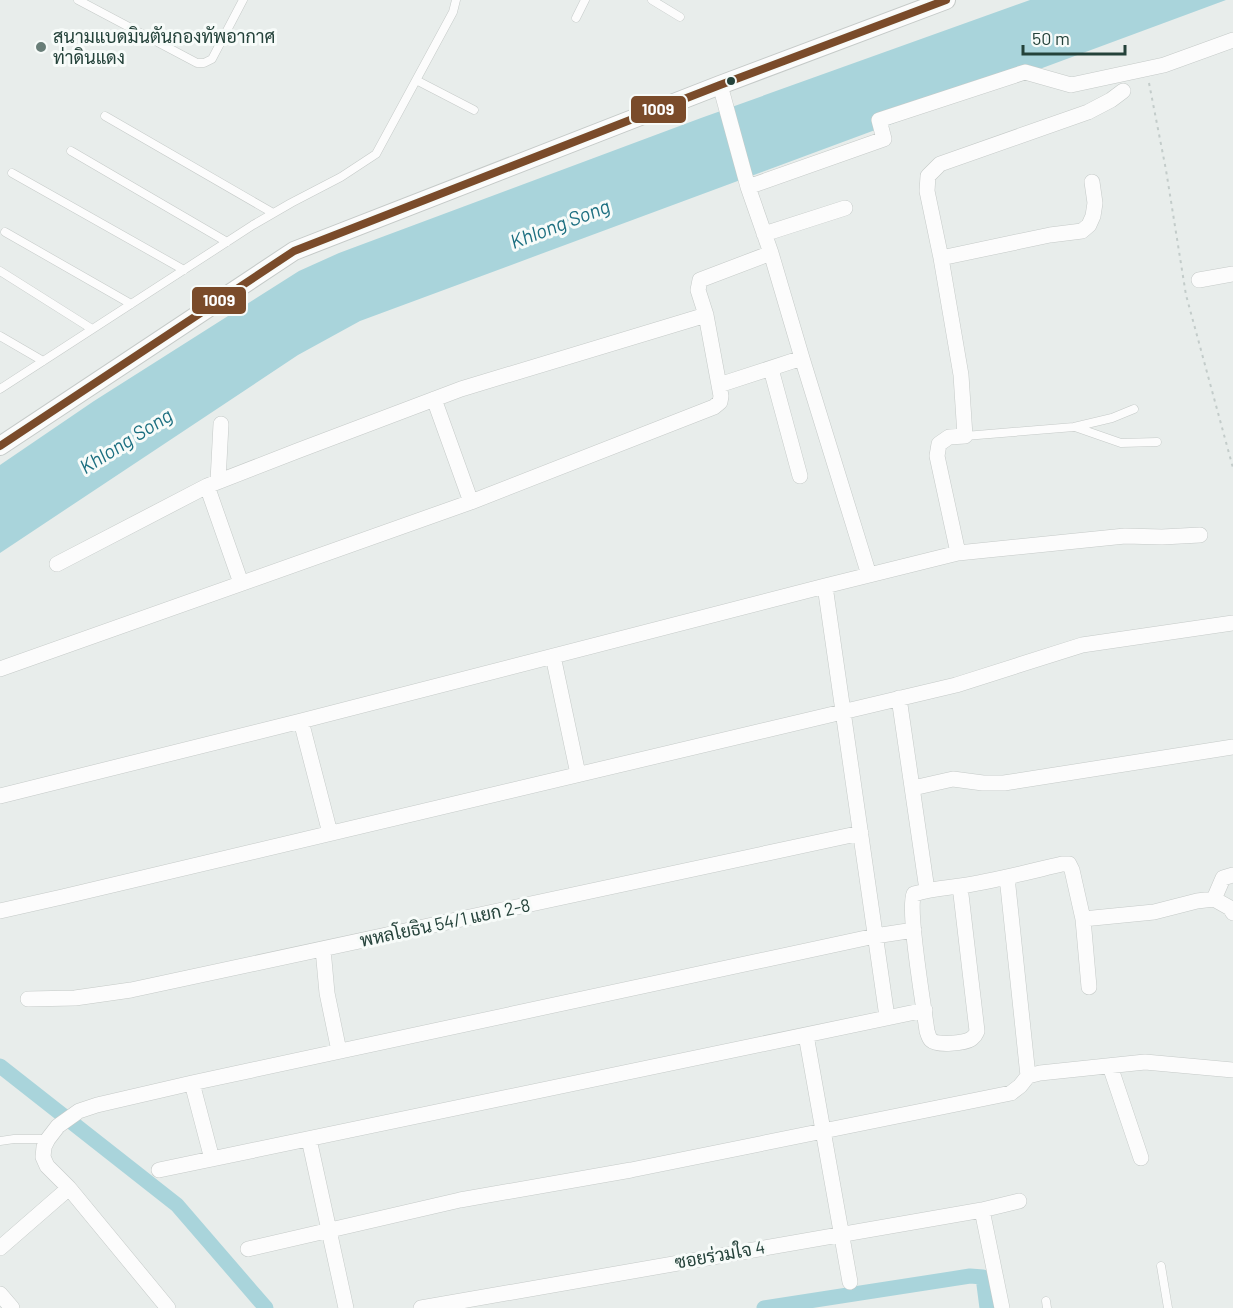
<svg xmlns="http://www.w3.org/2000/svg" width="1233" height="1308" font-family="Barlow,Sarabun,sans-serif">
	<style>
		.water { fill: #a9d4db }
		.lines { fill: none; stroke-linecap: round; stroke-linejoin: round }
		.canal { stroke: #a9d4db; stroke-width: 15 }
		.service-casing { stroke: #c5cac8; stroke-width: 9 }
		.minor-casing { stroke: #c5cac8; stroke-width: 16 }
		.tertiary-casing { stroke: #c5cac8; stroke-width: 20 }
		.path { stroke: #c3ccca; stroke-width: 2; stroke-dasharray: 3 4.5; stroke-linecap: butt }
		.service { stroke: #fcfcfc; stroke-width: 8 }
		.minor { stroke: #fcfcfc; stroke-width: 15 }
		.tertiary { stroke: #fcfcfc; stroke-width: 18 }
		.bus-1-casing { stroke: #f7fbf9; stroke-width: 12 }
		.bus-1 { stroke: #7a4b2a; stroke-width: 8 }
		.poi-dot { fill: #697e78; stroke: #f7fbf9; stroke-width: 2 }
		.bus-dot { fill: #24423a; stroke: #f7fbf9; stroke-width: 2 }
		.labels { text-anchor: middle; stroke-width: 6; stroke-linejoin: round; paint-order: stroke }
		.poi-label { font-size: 18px; fill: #24423a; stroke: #f7fbf9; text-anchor: start }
		.street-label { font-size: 18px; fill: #24423a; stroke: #f7fbf9 }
		.water-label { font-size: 20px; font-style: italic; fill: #1c6f80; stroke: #f7fbf9 }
		.line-badge { stroke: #f7fbf9; stroke-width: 2 }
		.badge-label { font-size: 16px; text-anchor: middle; font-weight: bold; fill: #fff }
	</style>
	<rect width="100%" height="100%" fill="#e8edeb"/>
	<path class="water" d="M1030,0h196l-866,321 -62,34 -298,198v-88l94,-64 205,-130 40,-18 362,-135z"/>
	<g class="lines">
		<path class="canal" d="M0,1066l177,139 89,103
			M764,1308l206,-32 13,1 4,31"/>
		<g class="service-casing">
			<path id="service" d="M78,0l119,63h7l8,-4 31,-59
				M652,0l28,17
				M576,18l9,-18
				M416,80l58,30
				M105,116l168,97
				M71,151l156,91
				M12,173l172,97
				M5,232l126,72
				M0,271l92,58
				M0,336l43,25
				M0,389l253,-164 38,-22 50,-26 35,-23 77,-142 3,-12
				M1075,427l46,16 36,-1
				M965,436l109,-9 38,-9 22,-9
				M0,1141l14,-2h34
				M1161,1266l7,42
				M1046,1301l1,7"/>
		</g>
		<g class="minor-casing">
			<path id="minor" d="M720,85l28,102 23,66 31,105 67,217
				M748,187l136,-48 -5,-19 146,-48 46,13 93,-20 69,-25
				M764,234l81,-26
				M941,258l109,-23 32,-4 7,-6 4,-9 2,-13 -3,-21
				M1199,280l34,-6
				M771,369l29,107
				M719,385l83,-27
				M434,399l37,103
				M218,481l3,-57
				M207,486l34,97
				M958,553l-21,-97 2,-12 10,-7 16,-1 -4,-61 -20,-117 -14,-67 1,-15 12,-12 148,-52 23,-12 12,-9
				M57,564l150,-78 90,-35 164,-62 245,-74
				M825,586l62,431
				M553,656l25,118
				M0,669l471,-167 243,-95 6,-5 1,-6 -15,-81 -8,-25 2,-10 71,-27
				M899,698l28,192
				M301,721l29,112
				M913,788l40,-9 30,4h21l229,-36
				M0,796l301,-75 524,-135 133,-33 167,-17 37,1 38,-2
				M1007,877l21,199
				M960,886l17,145c-2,5 -1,4 -6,8 -6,4 -34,7 -40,1 -2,-2 -3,-6 -4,-9 -3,-23 -20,-122 -13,-137 16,-5 31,-6 46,-8 34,-5 68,-14 102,-22h7l3,6 11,49 71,-7 43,-11 17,-2 9,-21 10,-3
				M1214,899l16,9 3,5
				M0,911l62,-14 894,-212 126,-40 151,-22
				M1083,919l6,68
				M323,949l4,44 12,58
				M28,999l47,-1 56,-8 730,-157
				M806,1035l44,247
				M1110,1066l31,92
				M192,1083l20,76
				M309,1139l37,169
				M159,1170l766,-160
				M982,1210l20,98
				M0,1248l69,-60
				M248,1249l212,-49 171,-30 380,-77 9,-7 8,-10 12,-3 105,-11 88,8
				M0,1294l12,14
				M168,1308l-99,-120 -22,-22 -4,-9 1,-10 4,-8 10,-13 21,-15 18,-6 95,-22 683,-147 39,-6
				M421,1308l561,-98 37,-9"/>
		</g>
		<g class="tertiary-casing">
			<path id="tertiary" d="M0,446l294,-195 426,-166 226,-85"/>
		</g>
		<path class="path" d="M1149,83l17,87 20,125 47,173"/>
		<use href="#service" class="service"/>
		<use href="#minor" class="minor"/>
		<use href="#tertiary" class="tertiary"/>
		<g class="bus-1-casing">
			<path id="bus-1" d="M0,446l294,-195 426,-166 226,-85"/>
		</g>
		<use href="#bus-1" class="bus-1"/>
	</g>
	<circle class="poi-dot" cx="41" cy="47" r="6"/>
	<circle class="bus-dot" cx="731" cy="81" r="5"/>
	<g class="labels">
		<g class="poi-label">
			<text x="53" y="43">สนามแบดมินตันกองทัพอากาศ<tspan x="53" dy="21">ท่าดินแดง</tspan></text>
		</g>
		<g class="street-label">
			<text transform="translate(445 923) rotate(-12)" y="6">พหลโยธิน 54/1 แยก 2-8</text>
			<text transform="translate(720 1255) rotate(-10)" y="6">ซอยร่วมใจ 4</text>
		</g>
		<g class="water-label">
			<text transform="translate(560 224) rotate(-21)" y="7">Khlong Song</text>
			<text transform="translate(126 441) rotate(-32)" y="7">Khlong Song</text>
		</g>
	</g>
	<g class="line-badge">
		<rect x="630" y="95" width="57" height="29" rx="6" fill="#7a4b2a"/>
		<rect x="191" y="286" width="56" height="29" rx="6" fill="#7a4b2a"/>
	</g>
	<g class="badge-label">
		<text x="658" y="115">1009</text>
		<text x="219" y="306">1009</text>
	</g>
	<path d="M1023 45v9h102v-9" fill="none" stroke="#24423a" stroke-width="3"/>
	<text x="1032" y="45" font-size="18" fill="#24423a" stroke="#f7fbf9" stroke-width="4.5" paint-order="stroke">50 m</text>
</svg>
